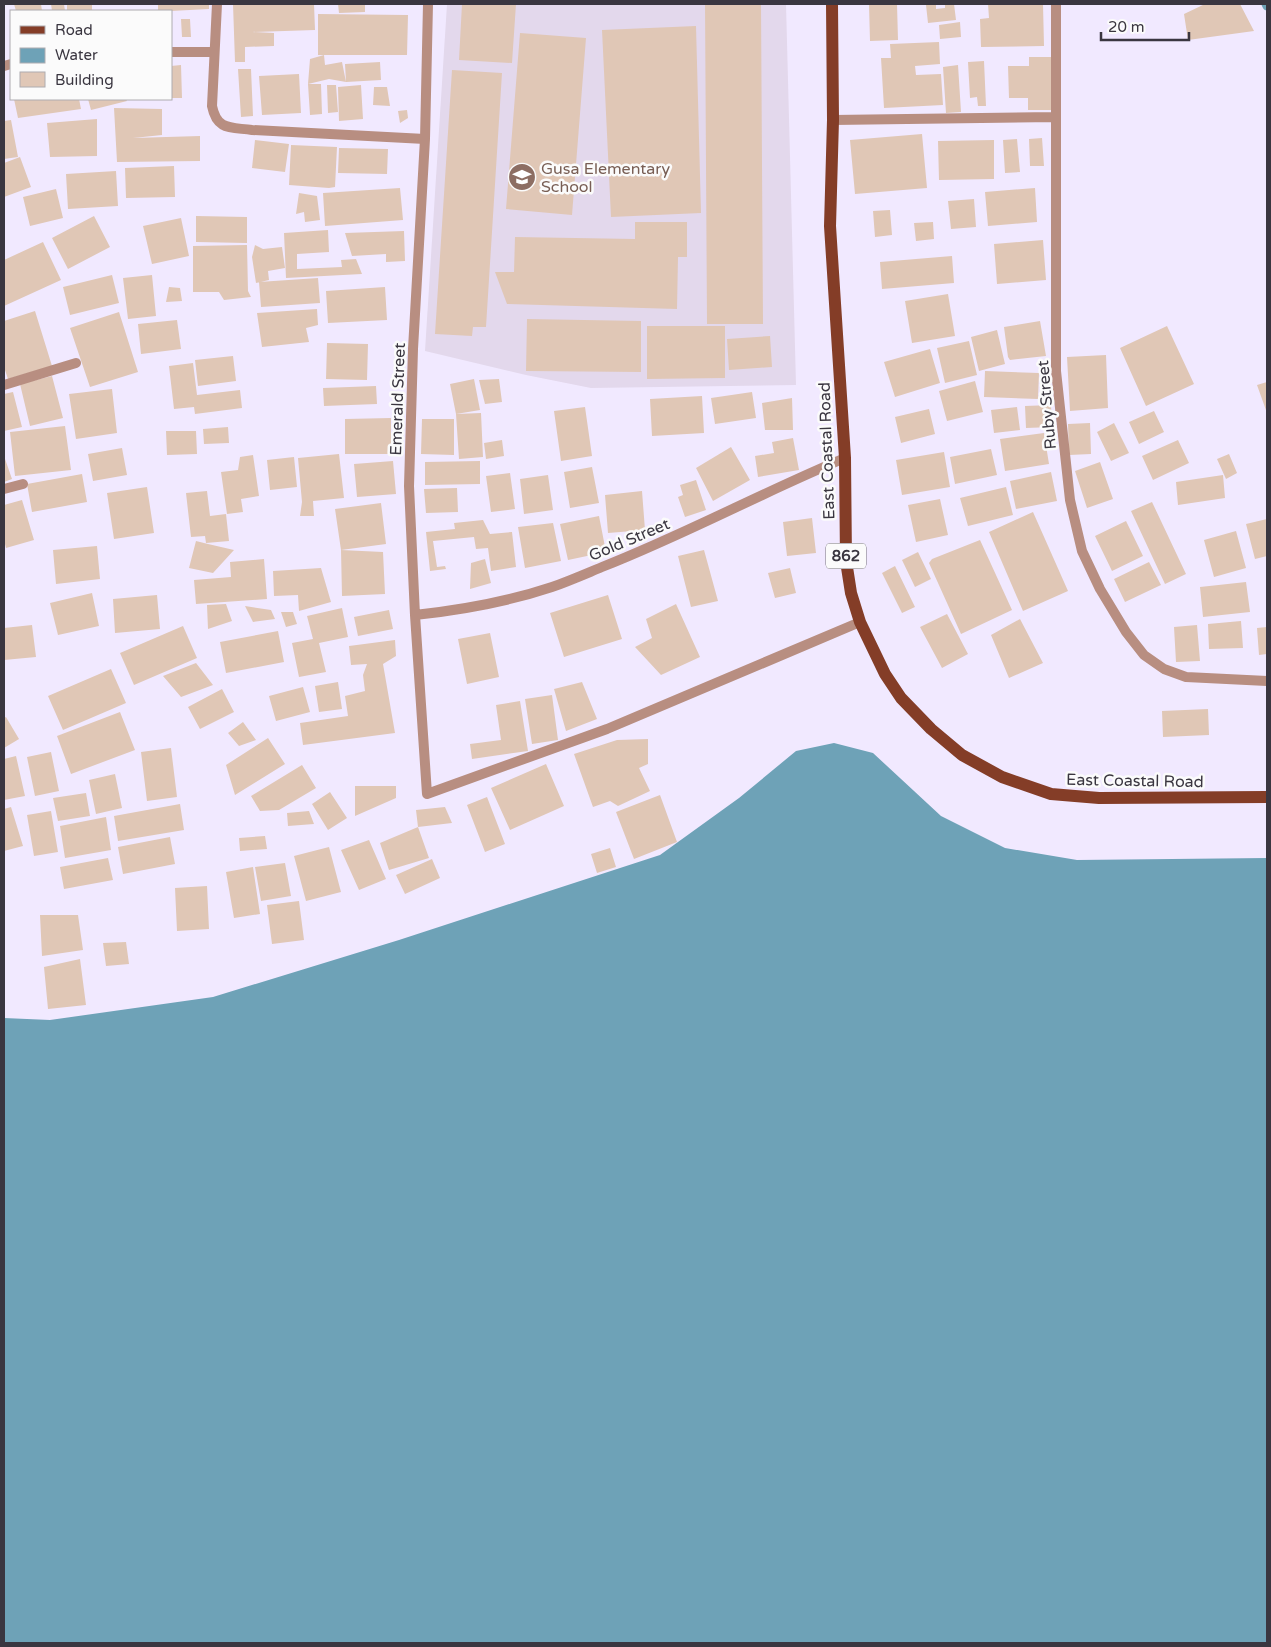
<svg xmlns="http://www.w3.org/2000/svg" width="1271" height="1647" font-family="'Varela Round',sans-serif">
	<style>
		.education { fill: #e3d8ec }
		.water { fill: #6ea2b7 }
		.lines { fill: none; stroke-linecap: round; stroke-linejoin: round }
		.stream { stroke: #6ea2b7; stroke-width: 9 }
		.building { fill: #e0c7b6 }
		.street { stroke: #b88e81; stroke-width: 10 }
		.primary { stroke: #843d27; stroke-width: 12 }
		.labels { text-anchor: middle; stroke-width: 5; stroke-linejoin: round; paint-order: stroke }
		.shield { fill: #fbfbfb; stroke: #747178; stroke-width: 1 }
		.shield-label { font-size: 15px; font-weight: bold; fill: #3a3640 }
		.education-label { font-size: 16px; fill: #785e54; stroke: #fbfbfb; text-anchor: start }
		.street-label { font-size: 16px; fill: #3a3640; stroke: #fbfbfb }
	</style>
	<rect width="100%" height="100%" fill="#f1e9ff"/>
	<path class="education" d="M447,4h339l10,381 -205,3 -65,-13 -101,-24z"/>
	<path class="water" d="M834,743l39,10 68,63 64,32 72,12 190,-2v785h-1263v-625l46,2 163,-23 186,-57 261,-85 79,-57 57,-47z"/>
	<g class="lines">
		<path class="stream" d="M1266,4l1,2"/>
	</g>
	<path class="building" d="M14,4h27l1,7h-26z
		M51,4h13l1,7h-13z
		M67,4h25v7h-25z
		M158,4h51v5l-38,2h-13z
		M233,4h81l1,26 -63,2 22,1v13l-29,1v15h-10z
		M338,4h27v8l-26,1z
		M462,4h54l-4,59 -53,-3z
		M705,4h56l2,320h-56z
		M869,4h28l1,36 -28,1z
		M936,4v5l9,-1v-4h9l2,16 -28,3 -2,-18z
		M988,4h55l1,42 -63,1 -1,-28 9,-1z
		M1205,4h35l14,27 -66,9 -4,-26z
		M318,14l90,1 -1,40h-83l1,10 17,-3 4,20 -1,-18 35,-2 1,18 -35,2 -17,-3 -21,5h13l1,30 -12,1 -2,-31 2,-25 14,-4h-6z
		M181,19h9l1,18h-9z
		M960,22l1,15 -21,2 -1,-14z
		M696,26l5,187 -90,4 -9,-187z
		M520,33l66,5 -14,177 -66,-6z
		M939,42l1,22 -25,2 1,9 25,-1 2,31 -59,3 -3,-50h10l-1,-14z
		M1029,57h22v53h-23v-12h-19l-1,-32h21z
		M984,61l2,45h-8l-1,-9 -7,1 -2,-36z
		M181,65l1,33h-11v-32z
		M958,65l3,47 -15,1 -3,-46z
		M238,69h13l2,47 -12,1z
		M452,70l50,3 -16,254h-13l-1,9 -37,-2z
		M299,74l2,39 -39,2 -3,-39z
		M327,85h9l2,27 -10,1z
		M361,85l2,34 -24,2 -1,-34z
		M374,87h13l3,19 -17,-1z
		M14,99h65l2,10 -63,9z
		M88,99h38l1,2 -36,9z
		M114,108l48,1v26l-29,3 67,-2v25l-83,1z
		M407,110l1,8 -8,5 -2,-12z
		M97,119v37l-47,1 -3,-34z
		M11,120l7,37 -14,2v-38z
		M922,134l5,54 -72,6 -5,-54z
		M1042,138l2,28h-14l-1,-27z
		M1017,139l3,33 -15,1 -2,-33z
		M255,140l34,4 -4,28 -33,-4z
		M994,140v39l-55,1 -1,-39z
		M291,145l46,2 -2,40 -6,1 -40,-3z
		M339,148l49,1 -1,25 -49,-1z
		M20,157l11,30 -27,10v-34z
		M174,166l1,31 -49,1 -1,-30z
		M116,171l2,35 -50,3 -2,-35z
		M400,188l3,32 -78,6 -2,-33z
		M1035,188l2,34 -49,4 -3,-34z
		M56,189l7,29 -33,8 -7,-29z
		M299,193l18,3 3,24 -15,2 -1,-10 -8,2z
		M974,199l2,28 -25,2 -3,-28z
		M890,210l2,25 -17,2 -2,-26z
		M94,216l16,31 -42,22 -16,-31z
		M196,216l51,1v26l-51,-1z
		M181,218l8,38 -37,8 -9,-38z
		M635,222h52v35h-9l-1,52 -170,-5 -12,-32h19l1,-35 120,2z
		M933,222l1,17 -18,2 -2,-18z
		M328,230l1,22 -32,2v15l45,-2 -1,-7 15,-1 6,15 -76,4 -2,-45z
		M404,231l1,30 -19,1v-8l-34,2 -7,-23z
		M1043,240l3,40 -49,4 -3,-40z
		M43,242l18,38 -57,26v-46z
		M247,245l1,46 3,6 -27,3 -5,-8h-26v-46z
		M255,245l8,4 19,-2 3,21 -17,3 1,9 -13,3 -4,-26z
		M952,256l2,27 -72,6 -2,-27z
		M112,275l7,28 -49,12 -7,-28z
		M152,275l4,41 -28,3 -5,-41z
		M318,278l2,25 -59,4 -2,-25z
		M169,287l11,1 2,13 -16,1z
		M385,287l2,33 -59,3 -2,-32z
		M948,294l7,42 -43,7 -7,-42z
		M317,309l1,16 -12,3 3,14 -47,5 -5,-34z
		M35,311l17,55 -44,13 -4,-12v-46z
		M119,312l19,60 -48,15 -20,-59z
		M527,319l114,2v51l-115,-1z
		M177,320l4,29 -40,5 -3,-30z
		M1040,321l6,35 -36,4 -2,-3 -4,-30z
		M647,326h78v52l-78,1z
		M1167,326l27,58 -48,22 -26,-58z
		M997,330l8,34 -26,7 -8,-34z
		M770,336l2,31 -43,3 -2,-31z
		M969,341l8,34 -32,8 -8,-35z
		M327,343l41,1 -1,36 -41,-1z
		M930,349l10,34 -45,14 -11,-35z
		M1106,355l2,53 -38,3 -3,-54z
		M233,356l3,25 -38,5 -3,-26z
		M193,363l4,32 43,-5 2,18 -47,6 -1,-7 -20,2 -5,-43z
		M985,371l54,2 -1,26 -54,-2z
		M52,376l11,42 -33,8 -10,-42z
		M474,379l6,31 -24,4 -6,-30z
		M499,379l3,23 -17,2 -6,-24z
		M975,381l8,31 -36,9 -8,-30z
		M1267,382v31l-10,-28z
		M376,386l1,18 -53,2 -1,-18z
		M112,389l5,44 -41,6 -7,-45z
		M13,392l9,35 -18,4v-37z
		M752,392l4,26 -41,6 -4,-26z
		M702,396l2,37 -52,3 -2,-37z
		M792,398l1,32h-28l-3,-27z
		M1051,405l1,22 -26,1 -1,-22z
		M585,407l7,49 -31,5 -7,-50z
		M1017,407l3,23 -26,3 -3,-23z
		M929,409l6,25 -34,9 -6,-26z
		M1154,411l10,21 -25,12 -10,-22z
		M481,413l2,44 -24,2 -3,-45z
		M391,418v36h-46v-35z
		M422,419h32v36l-33,-1z
		M1090,423l1,31 -22,1 -1,-31z
		M1114,423l15,30 -18,8 -14,-29z
		M65,426l6,44 -56,6 -5,-44z
		M228,427l1,16 -25,1 -1,-15z
		M166,431h30l1,23 -30,1z
		M1044,433l5,31 -44,7 -5,-32z
		M793,438l6,32 -41,7 -3,-21 19,-3 -2,-11z
		M502,440l2,16 -18,3 -2,-16z
		M1178,440l11,23 -36,17 -11,-24z
		M731,447l19,33 -37,21 -17,-33z
		M122,448l5,27 -34,6 -5,-27z
		M991,449l6,26 -42,9 -5,-27z
		M944,452l6,35 -48,8 -6,-35z
		M339,454l5,44 -31,3 1,15h-14l2,-14 -4,-44z
		M1229,454l8,19 -11,6 -9,-20z
		M253,455l6,41 -18,3 2,13 -16,2 -6,-42 17,-2 2,-13z
		M4,456l8,23 -8,3z
		M294,457l3,30 -27,3 -3,-30z
		M393,461l3,33 -39,3 -3,-33z
		M480,461v23l-55,1v-23z
		M1100,462l13,37 -26,9 -12,-37z
		M592,467l7,36 -29,5 -6,-36z
		M1051,472l6,29 -41,8 -6,-28z
		M510,473l5,36 -24,3 -5,-36z
		M82,474l5,28 -55,10 -5,-28z
		M548,475l5,35 -29,4 -4,-35z
		M1223,475l2,23 -47,7 -2,-23z
		M696,480l10,30 -21,7 -7,-20 5,-2 -3,-10z
		M147,487l7,46 -40,6 -7,-46z
		M1006,487l7,28 -45,11 -8,-28z
		M457,488l1,24 -32,1 -2,-24z
		M207,491l3,25 16,-2 3,27 -23,2 -1,-7 -14,1 -5,-44z
		M642,491l3,39 -37,3 -3,-38z
		M940,499l8,36 -32,7 -8,-37z
		M22,500l12,40 -28,8 -2,-8v-35z
		M1152,502l34,72 -21,10 -34,-73z
		M381,503l5,41 -45,6 -6,-41z
		M1033,512l35,79 -45,20 -34,-79z
		M599,516l7,36 -38,8 -8,-36z
		M812,518l4,35 -29,3 -4,-34z
		M1267,519v37l-12,3 -9,-35z
		M483,520l7,14 22,-2 4,35 -25,4 -3,-23 -12,1 -2,-12 -41,4 4,26 8,-1 1,3 -16,2 -4,-39 29,-3 -1,-6z
		M1126,521l17,35 -31,15 -17,-35z
		M553,523l8,38 -36,7 -7,-41z
		M1236,531l10,37 -32,9 -10,-37z
		M980,540l32,70 -51,24 -32,-71 3,-4z
		M196,541l12,3 26,6 -21,23 -24,-5z
		M97,546l3,33 -44,5 -3,-34z
		M341,550l42,2 2,42 -43,2z
		M704,550l14,51 -27,6 -13,-51z
		M918,552l13,27 -16,8 -13,-27z
		M264,559l3,40 -71,5 -2,-24 37,-3 -1,-15z
		M485,559l6,24 -21,6 1,-26z
		M1149,562l12,23 -36,17 -11,-23z
		M895,566l20,41 -13,6 -20,-40z
		M321,568l10,34 -32,9 -1,-16 -24,1 -1,-25z
		M790,568l6,25 -21,5 -7,-25z
		M1246,582l4,30 -47,5 -3,-30z
		M92,593l7,33 -41,9 -8,-32z
		M157,595l3,34 -45,4 -2,-34z
		M608,595l14,44 -58,18 -14,-44z
		M226,604l6,17 -24,8 -1,-24z
		M676,604l24,53 -39,18 -26,-28 17,-9 -6,-19z
		M245,606l26,4 4,9 -22,3z
		M342,608l6,29 -29,6 7,29 -27,5 -7,-34 21,-4 -6,-23z
		M389,610l4,19 -35,7 -4,-19z
		M281,612h12l4,12 -11,3z
		M947,614l21,40 -26,14 -22,-41z
		M1020,619l23,44 -34,15 -18,-43z
		M1241,621l2,27 -34,1 -1,-25z
		M32,625l4,32 -32,3v-32z
		M1197,625l3,36 -24,1 -2,-35z
		M183,626l14,32 -63,27 -14,-32z
		M1267,627v27l-8,1 -2,-27z
		M278,631l6,31 -58,11 -6,-31z
		M490,633l9,44 -32,7 -9,-45z
		M395,640l1,16 -13,8 12,69 -92,12 -3,-22 48,-7 -3,-20 20,-5 -2,-16 4,-11 -16,1 -2,-19z
		M196,663l17,22 -32,12 -18,-21z
		M111,669l15,34 -63,27 -15,-34z
		M338,682l4,27 -23,3 -4,-26z
		M582,682l15,37 -31,12 -12,-42z
		M303,687l7,25 -34,9 -7,-25z
		M222,689l12,23 -34,17 -12,-22z
		M552,695l6,45 -26,4 -7,-45z
		M520,701l8,50 -56,8 -2,-15 31,-4 -5,-35z
		M1208,709l1,26 -46,2 -1,-26z
		M120,712l15,38 -64,24 -14,-38z
		M6,717l13,22 -15,9v-30z
		M243,722l13,18 -17,6 -11,-13z
		M268,738l17,26 -50,31 -9,-30z
		M648,739v25l-9,4 11,23 -32,15 -8,-5 -17,6 -19,-53 43,-14z
		M171,748l6,49 -30,4 -6,-49z
		M51,752l8,39 -24,5 -8,-39z
		M16,756l9,40 -21,4v-41z
		M546,764l18,42 -54,24 -19,-42z
		M302,765l14,23 -37,22 -19,1 -9,-15z
		M115,774l7,34 -26,6 -7,-34z
		M355,786h41v12l-41,18z
		M330,792l17,26 -19,12 -16,-26z
		M86,793l4,23 -32,5 -5,-23z
		M660,795l17,47 -43,17 -18,-47z
		M487,797l18,47 -20,8 -18,-47z
		M180,804l4,26 -66,11 -4,-25z
		M11,807l12,39 -19,5v-42z
		M445,807l7,16 -34,4 11,31 -40,12 -9,-27 38,-16 -2,-17z
		M51,811l7,41 -24,4 -7,-41z
		M309,811l5,13 -26,2 -1,-13z
		M106,817l5,33 -46,8 -5,-32z
		M265,836l2,13 -27,2 -1,-13z
		M170,837l5,27 -52,10 -5,-27z
		M369,840l17,39 -27,11 -18,-40z
		M329,847l12,45 -35,9 -12,-45z
		M610,848l6,19 -19,6 -6,-19z
		M108,858l5,22 -49,9 -4,-22z
		M432,859l8,19 -35,16 -9,-19z
		M285,863l6,33 -30,5 -6,-34z
		M253,867l7,47 -26,4 -8,-46z
		M207,886l2,43 -32,2 -2,-43z
		M299,901l5,39 -32,4 -5,-39z
		M40,915h38l5,35 -41,6z
		M126,942l3,22 -23,2 -3,-23z
		M80,959l6,46 -38,4 -4,-42z"/>
	<g class="lines">
		<path class="street" d="M217,4l-5,102c5,25 19,21 40,24l173,9
			M428,4l-3,135 -12,210 -4,137 6,129 12,179 180,-65 253,-107
			M1056,4v367l14,129 12,51 18,38 26,43 18,23 20,14 22,8 81,4
			M171,52h43
			M4,66l7,-2
			M833,120l222,-3
			M4,385l72,-22
			M4,489l19,-5
			M415,615c47,-5 92,-13 137,-28 17,-6 33,-13 50,-20 82,-32 161,-75 243,-109"/>
		<path class="primary" d="M832,4l1,116 -3,106 15,232 1,103 5,32 9,29 25,52 16,24 30,31 31,26 40,22 49,17 48,4 168,-1"/>
	</g>
	<defs>
		<g id="school-disc" transform="scale(1.4375)"><circle r="9.5" fill="#8d6e63" stroke="#fbfbfb"/><path d="M0-5L7-2L0 1L-7-2ZM-4 1L0 2.5L4 1V4Q0 6-4 4Z" fill="#fff"/></g>
	</defs>
	<g fill-rule="evenodd">
		<use href="#school-disc" x="522" y="177"/>
	</g>
	<g class="labels">
		<rect class="shield" x="826" y="543.5" width="40" height="25" rx="4"/>
		<g class="shield-label">
			<text x="846" y="561">862</text>
		</g>
		<g class="education-label">
			<text x="541" y="174">Gusa Elementary<tspan x="541" dy="18">School</tspan></text>
		</g>
		<g class="street-label">
			<text transform="translate(397 399) rotate(-88)" y="6">Emerald Street</text>
			<text transform="translate(1046 405) rotate(-95)" y="6">Ruby Street</text>
			<text transform="translate(826 451) rotate(-92)" y="6">East Coastal Road</text>
			<text transform="translate(629 539) rotate(-23)" y="6">Gold Street</text>
			<text transform="translate(1135 780) rotate(1)" y="6">East Coastal Road</text>
		</g>
	</g>
	<rect width="1271" height="1647" fill="none" stroke="#3a3640" stroke-width="10"/>
	<rect x="10" y="10" width="162" height="90" fill="#fbfbfb" stroke="#aeacb0"/>
	<rect x="20" y="26" width="25" height="8" fill="#843d27" stroke="#aeacb0"/>
	<text x="55" y="35" font-size="15" fill="#3a3640">Road</text>
	<rect x="20" y="48" width="25" height="15" fill="#6ea2b7" stroke="#aeacb0"/>
	<text x="55" y="60" font-size="15" fill="#3a3640">Water</text>
	<rect x="20" y="72" width="25" height="15" fill="#e0c7b6" stroke="#aeacb0"/>
	<text x="55" y="85" font-size="15" fill="#3a3640">Building</text>
	<path d="M1101 32v8h88v-8" fill="none" stroke="#3a3640" stroke-width="2.5"/>
	<text x="1108" y="32" font-size="15" fill="#3a3640" stroke="#fbfbfb" stroke-width="4" paint-order="stroke">20 m</text>
</svg>
